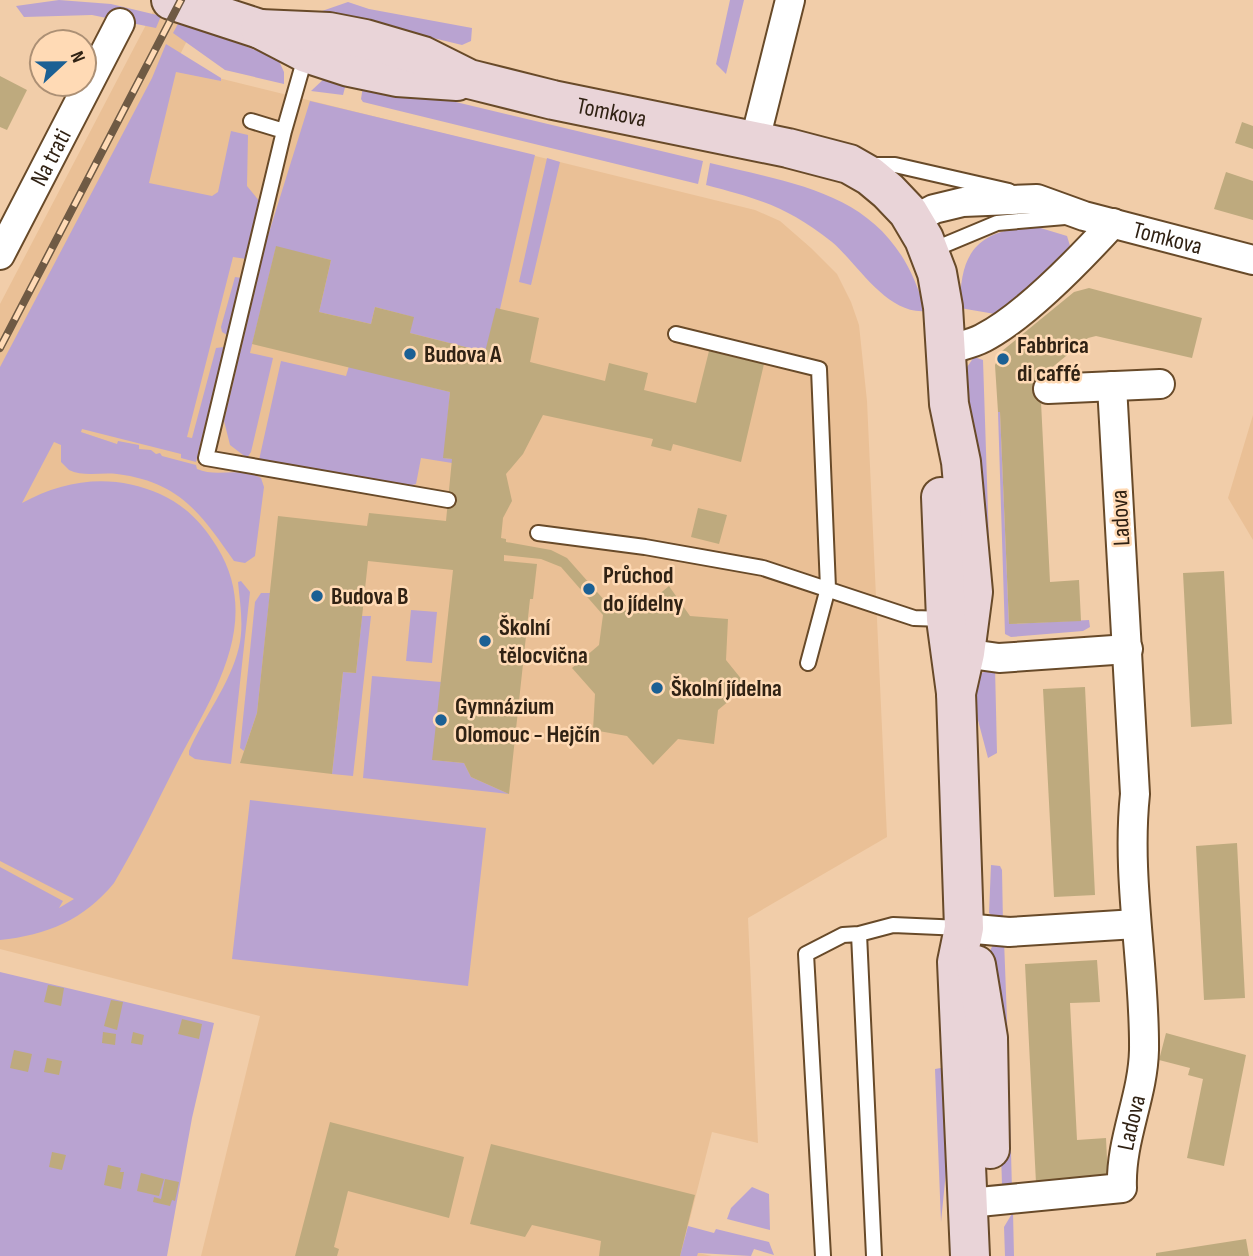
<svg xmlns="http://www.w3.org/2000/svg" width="1253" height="1256" font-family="'Sofia Sans Condensed',sans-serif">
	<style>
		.built { fill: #eac096 }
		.green { fill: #b9a3d1 }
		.building { fill: #beaa7e }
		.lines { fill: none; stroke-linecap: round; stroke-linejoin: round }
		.lane-casing { stroke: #684a29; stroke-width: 18 }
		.street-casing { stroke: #684a29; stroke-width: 32 }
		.secondary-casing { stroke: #684a29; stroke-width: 42 }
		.lane { stroke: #fff; stroke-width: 14 }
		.street { stroke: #fff; stroke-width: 28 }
		.secondary { stroke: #e9d4d8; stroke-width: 38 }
		.rail-casing { stroke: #6f5a44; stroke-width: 8 }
		.rail { stroke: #ffdab5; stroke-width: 5; stroke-dasharray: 16; stroke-linecap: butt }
		.poi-dot { fill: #1b6094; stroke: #ffdab5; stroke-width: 2.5 }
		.labels { text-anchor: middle; stroke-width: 5; stroke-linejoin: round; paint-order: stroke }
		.street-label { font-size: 24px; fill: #302214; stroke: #ffdab5 }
		.poi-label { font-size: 24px; font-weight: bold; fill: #302214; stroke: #ffdab5; text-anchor: start }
	</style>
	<rect width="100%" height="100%" fill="#f1cda9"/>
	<path class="built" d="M159,0h48l-33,67 581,143 25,11 31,27 26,26 14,28 8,23 8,76 20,436 -139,81 10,225 -46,-11 -28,110 14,11 14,3h-511l59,-240 -260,-67v-645z
		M1253,415v125l-25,-42z"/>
	<path class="green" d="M59,0l52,4 50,12 -5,12 -64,-13 -68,2 -8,-11z
		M730,0h14l-18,74 -10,-10z
		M348,2l21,7 103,19 -1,13 -9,4 -140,-34z
		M180,20l98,39 6,13v12l-59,-14 -52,-37z
		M166,44l55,34v3l-45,-9 -27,111 63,13 6,-4 13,-61 17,4 -1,51 13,16 -14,57 -13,-2 -46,180 5,1 24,-90 8,-1 -28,115 -15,-4v-4l-99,-25 -1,3 36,12 1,-3 21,4v4l12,1 5,4 4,-1 2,3 34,9 1,4c20,9 43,-3 64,9l3,9 -9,69 -10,7 -11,-2c-33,-47 -54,-79 -117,-87 -15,-2 -34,3 -48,-4l-8,-8v-17l-7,-3 -32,61c43,-24 92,-30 138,-9 25,11 43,30 57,53 47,76 -6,150 -41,218 -20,39 -39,80 -62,118 -30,37 -67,52 -114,57v-73l63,34 -4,7 15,-9 -74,-38v-494l152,-289z
		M327,76h21l-5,19 -32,-4z
		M364,80l339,81 -5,23 -335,-82 -2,-3z
		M310,101l225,54 -35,154 -15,43 -75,-19 3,-16 -38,-10 -4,17 -52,-12 12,-52 -55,-13 -26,106 23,5 -22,94 -4,6 -17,-13 -6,-24 43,-182z
		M547,158l13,4 -29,123 -12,-3z
		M710,163c100,24 184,33 215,148 -39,3 -67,-47 -93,-69 -44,-35 -73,-43 -126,-57z
		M1034,226l33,10 4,13 -6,14 -70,51 -35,-6c0,-57 17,-77 74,-82z
		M235,277l7,1 -15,57 -5,-3 -1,-5z
		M974,357l9,3 7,212 -13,-94 -1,-44 -10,-37 -1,-27z
		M281,361l65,15 3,-10 101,26 -6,66 8,1v4l-31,-5 -5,26 -7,2 -150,-26z
		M998,412h2l9,212 80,-4 1,7 -7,4 -72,6 -6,-3z
		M241,581l9,11 -19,172 -36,-5 -6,-4v-4c15,-35 41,-66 50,-104 5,-22 1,-43 -1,-65z
		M261,593h9l-13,120 -13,38 -4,-3 15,-146z
		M411,610l26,2 -5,51 -26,-2z
		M362,616h9l-18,160 -21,-2 11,-102 13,1z
		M995,667l2,86 -9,5 -13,-49v-33z
		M372,676l69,6 -8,78 31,3 7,14 38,17 -146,-16z
		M250,800l236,28 -18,158 -236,-27z
		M991,865l9,1 2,4 1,54 -14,-11z
		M1004,940l4,106 -1,3 -20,-93 6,-11z
		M0,972l214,51 -22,95 -25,138h-167z
		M998,1064l8,3 3,6 3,118 -10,-7z
		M952,1066l-1,55 -10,101 -6,-153z
		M752,1187l17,7 1,36 -43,-11 4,-11z
		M1013,1212l1,44h-9l-1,-29z
		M688,1226l26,7 2,-4 53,13 5,13 -20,-6 -3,7 -53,-3 -1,3h-17z"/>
	<path class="building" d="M0,76l27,14 -20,40 -7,-3z
		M1242,122l11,4v23l-18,-6z
		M1226,172l27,9v39l-39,-11z
		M276,246l55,14 -12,52 52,12 4,-17 39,10 -4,16 75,19 11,-44 43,10 -9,44 75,19 4,-18 39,10 -4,17 52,13 13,-52 55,13 -23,98 -68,-18 -2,7 -20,-5 2,-7 -110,-24 -20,39 -17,20 6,27 -9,17 -2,20 5,1v3l45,8 16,8 46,52 26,1 30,-25 21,30 38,3 -2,41 21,26 -29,24 -4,34 -36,-5 -25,26 -26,-29 -34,-6 2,-36 -23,-26 27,-23 4,-30 -42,-48 -20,-8 -37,-4v6l33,3 -4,35h-3l-21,195 -38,-17 -7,-14 -32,-3 21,-190 -85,-9 -12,112 -13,-1 -11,102 -92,-11 17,-50 21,-197 89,10 2,-13 77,8 6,-62 -9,-1 7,-66 -198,-48z
		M1089,288l113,30 -10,40 -96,-22 -8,2 -44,36 -4,8 10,200 29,-2 2,41 -72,3 -9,-212h-2l-3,-47 7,-14 72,-59z
		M698,508l29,7 -8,29 -28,-7z
		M1224,571l8,153 -41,3 -8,-154z
		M1085,687l10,208 -41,2 -11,-208z
		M1237,843l8,155 -41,2 -8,-154z
		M1097,960l3,42 -30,1 7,137 29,-2 2,42 -72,3 -11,-219z
		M48,985l16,3 -3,18 -17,-4z
		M111,1000l12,2 -6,28 -13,-4z
		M182,1019l20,5 -3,15 -21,-5z
		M103,1032l13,2 -1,11 -13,-2z
		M133,1032l11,3 -2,10 -11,-2z
		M1166,1033l80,22 -22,111 -37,-8 16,-79 -15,-4 2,-7 -31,-8z
		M14,1050l18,4 -4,18 -18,-4z
		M47,1058l15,3 -3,14 -15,-3z
		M330,1122l134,35 -15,61 -101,-27 -14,56 5,2 -2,7h-42z
		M491,1144l204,51 -15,61h-81l2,-15 -8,-2 -61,-14 -7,12 -55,-13z
		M52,1152l14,3 -4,15 -13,-3z
		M108,1165l13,3 -1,4h4l-3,17 -17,-4z
		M141,1173l23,6 -5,17 -22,-5z
		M165,1179l14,3 -4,19 -3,-1 -2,6 -17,-4 1,-5 7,2z
		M1246,1239l3,17h-93v-3z"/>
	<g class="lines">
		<g class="lane-casing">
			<path id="lane" d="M251,121l33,10 22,-77
				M284,131l-78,327 242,42
				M868,165h27l114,26
				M930,251l67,-28 68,-6
				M676,334l143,35 9,219 -20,75
				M538,533l107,14 118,21 151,50 31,1
				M823,1256l-17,-302 37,-19 16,-1
				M874,1256l-15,-322 34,-9 69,3"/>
		</g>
		<g class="street-casing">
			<g id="street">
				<path d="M755,140l35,-140"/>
				<path id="s1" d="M913,220l21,-11 29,-7 74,-3 47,17 169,44"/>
				<path id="s2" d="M0,255l120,-232"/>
				<path d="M947,350c12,-4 25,-6 36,-12 41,-21 98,-80 130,-115"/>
				<path d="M1048,389l112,-5"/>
				<path d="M949,651l50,7 129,-9"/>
				<path d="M964,928l45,4 127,-8"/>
				<path id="s3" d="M969,1203l153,-15c-2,-48 21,-91 22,-138 1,-85 -18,-171 -9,-256l-23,-408"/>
			</g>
		</g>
		<g class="secondary-casing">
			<g id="secondary">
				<path d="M171,0l89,29 46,24 43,14 48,10 60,4"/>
				<path id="s4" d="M260,29l69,3 36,7 58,17 46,23 84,21 235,48 61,16 21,12 18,15 20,21 16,27 13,34 6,34 6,97 12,58 12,130 -8,61 -9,40"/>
				<path d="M941,497l5,122 10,74 8,235 -7,34 13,294"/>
				<path d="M976,965l12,73 2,111"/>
			</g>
		</g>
		<use href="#lane" class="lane"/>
		<use href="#street" class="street"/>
		<use href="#secondary" class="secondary"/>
		<g class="rail-casing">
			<path id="rail" d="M0,348l181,-348"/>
		</g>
		<use href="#rail" class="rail"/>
	</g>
	<g class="poi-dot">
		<circle cx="410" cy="354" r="7"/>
		<circle cx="1003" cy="359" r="7"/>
		<circle cx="589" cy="589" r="7"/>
		<circle cx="317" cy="596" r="7"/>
		<circle cx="485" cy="641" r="7"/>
		<circle cx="657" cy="688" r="7"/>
		<circle cx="441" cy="720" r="7"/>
	</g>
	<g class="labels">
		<g class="street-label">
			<text dy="8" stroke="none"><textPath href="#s4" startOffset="364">Tomkova</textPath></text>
			<text dy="8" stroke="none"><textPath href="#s2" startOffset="110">Na trati</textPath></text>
			<text dy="8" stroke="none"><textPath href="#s1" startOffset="264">Tomkova</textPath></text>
			<text transform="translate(1120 518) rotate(-93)" y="8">Ladova</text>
			<text dy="8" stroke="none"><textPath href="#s3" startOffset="220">Ladova</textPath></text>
		</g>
		<g class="poi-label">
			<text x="1017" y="353">Fabbrica<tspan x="1017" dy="28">di caffé</tspan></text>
			<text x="424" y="362">Budova A</text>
			<text x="603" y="583">Průchod<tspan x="603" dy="28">do jídelny</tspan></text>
			<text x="331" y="604">Budova B</text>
			<text x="499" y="635">Školní<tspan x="499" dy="28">tělocvična</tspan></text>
			<text x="671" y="696">Školní jídelna</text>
			<text x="455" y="714">Gymnázium<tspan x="455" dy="28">Olomouc - Hejčín</tspan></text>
		</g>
	</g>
	<g transform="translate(63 63) rotate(68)"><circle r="33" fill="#ffdab5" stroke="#ac9075" stroke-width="2"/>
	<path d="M0-5L12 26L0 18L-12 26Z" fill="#1b6094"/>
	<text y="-10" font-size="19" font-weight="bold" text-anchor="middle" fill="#302214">N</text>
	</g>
</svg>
